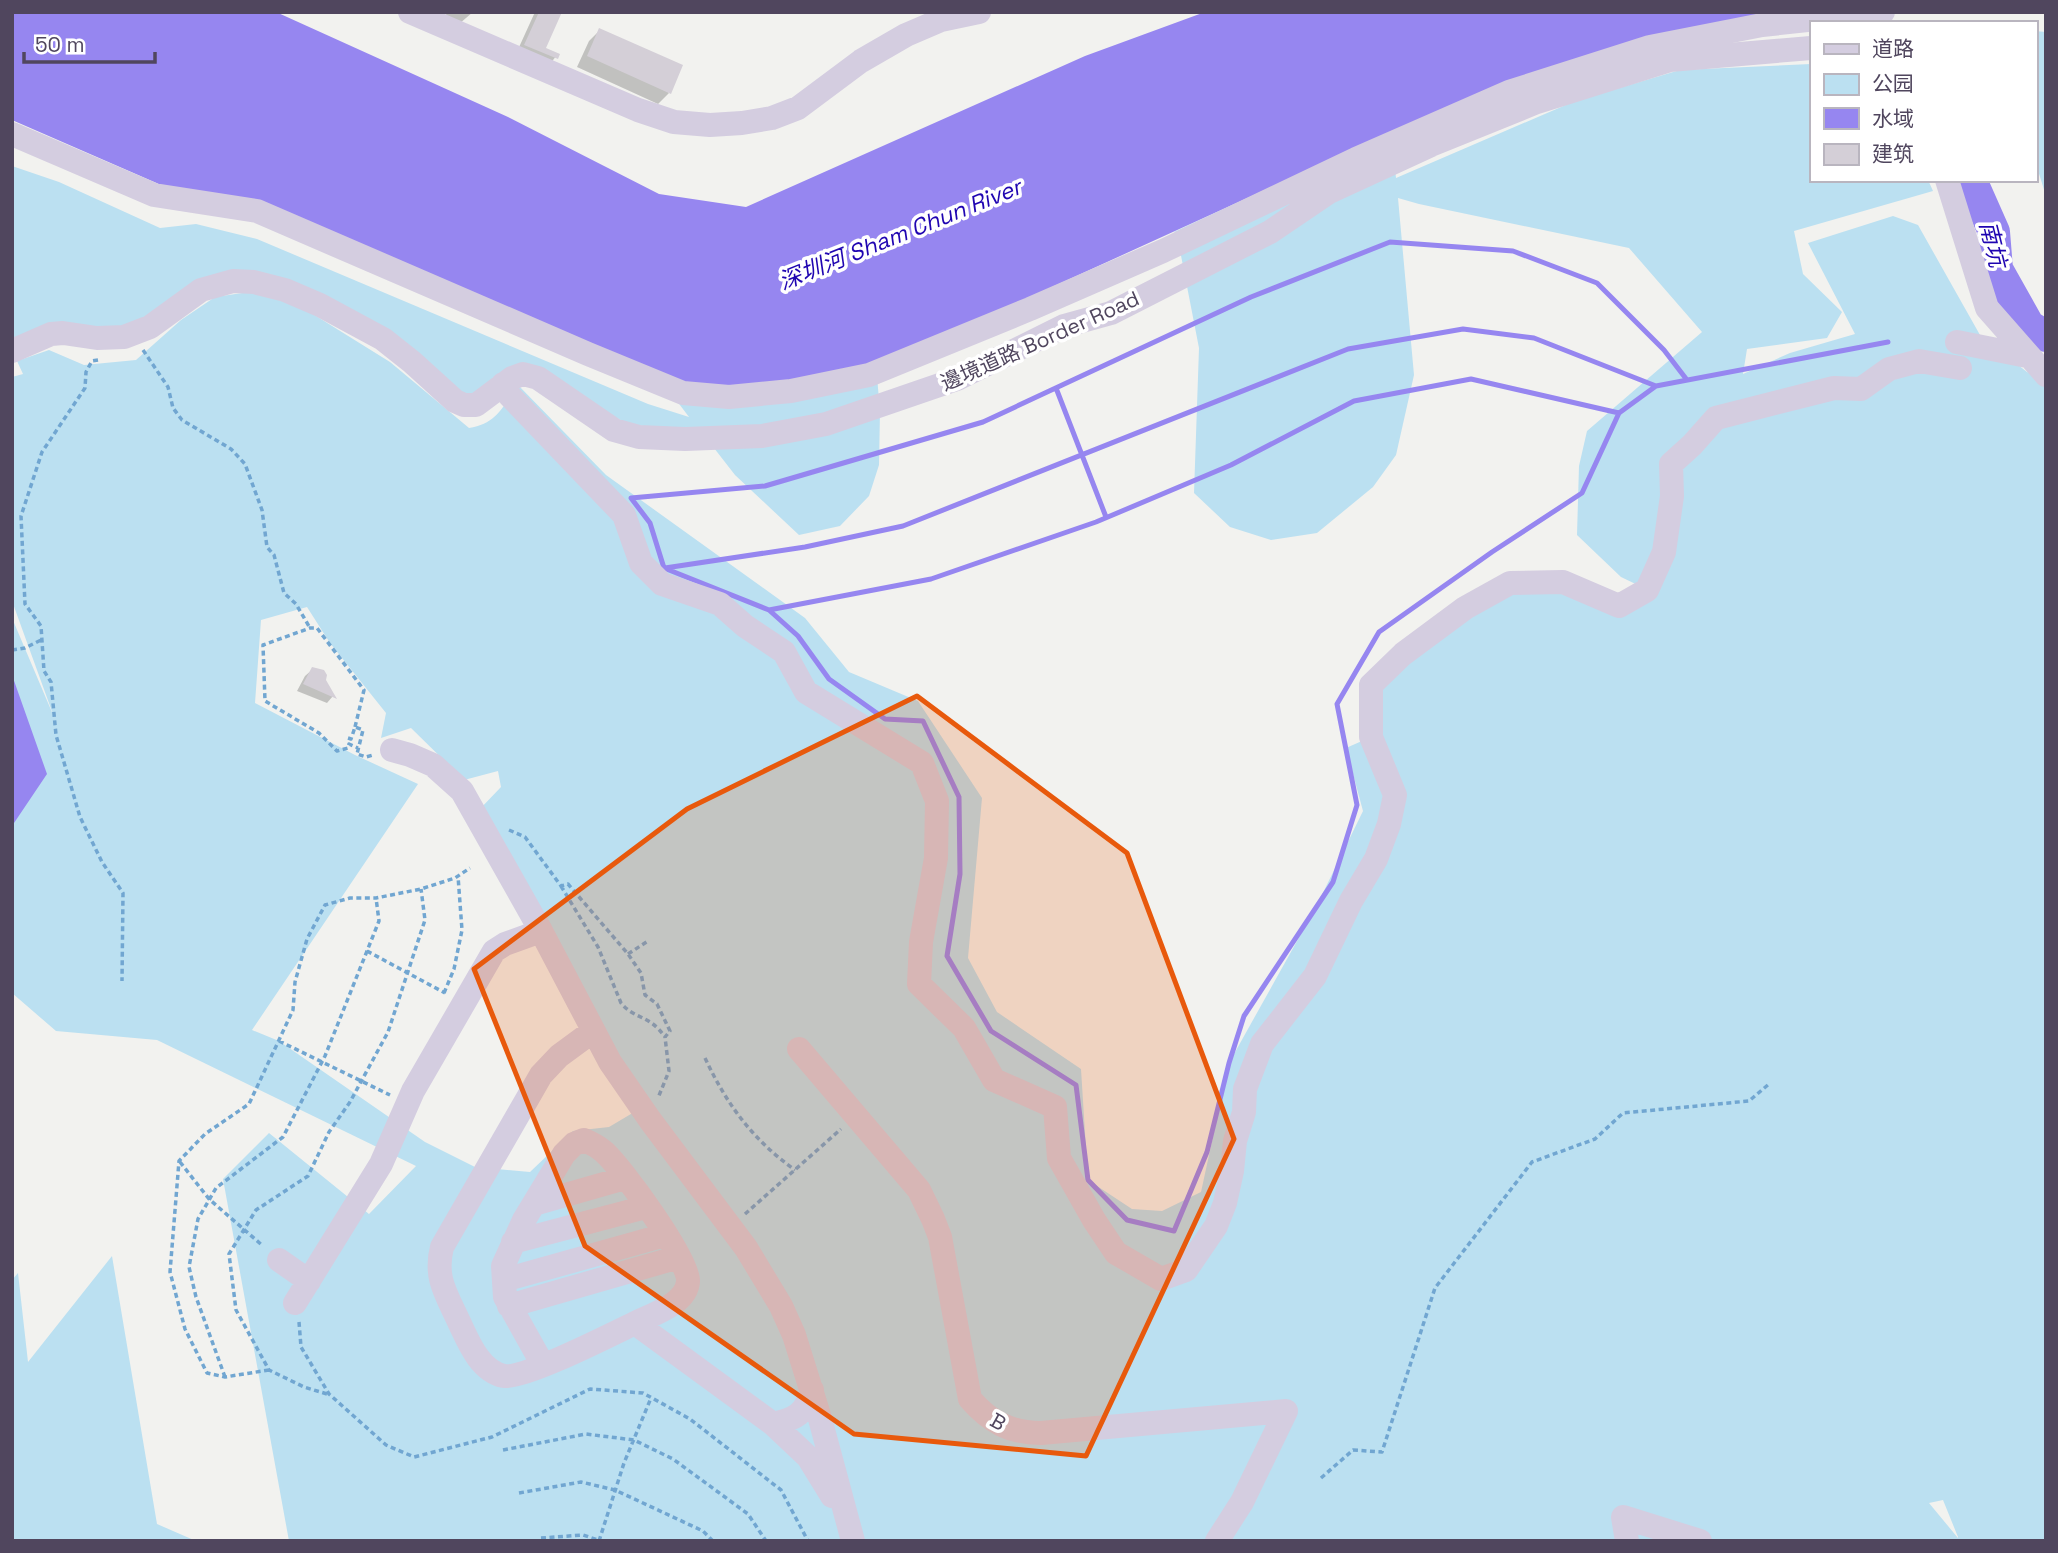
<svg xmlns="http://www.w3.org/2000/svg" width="2058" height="1553" font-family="'Space Grotesk','Noto Sans SC',sans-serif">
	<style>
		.green { fill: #bbe0f1; fill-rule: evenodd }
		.water { fill: #9686f0 }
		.shadow { fill: #0003 }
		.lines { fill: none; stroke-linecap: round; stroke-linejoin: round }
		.stream { stroke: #9686f0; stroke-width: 5 }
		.river { stroke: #9686f0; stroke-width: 32 }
		.building { fill: #d4cfd7 }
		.path { stroke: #71a6d1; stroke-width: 3.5; stroke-dasharray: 5 3.5; stroke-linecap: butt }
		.minor { stroke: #d4cde0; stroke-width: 24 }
		.marked { fill: #e8590c; fill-opacity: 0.2; stroke: #e8590c; stroke-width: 5; stroke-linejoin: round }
		.labels { text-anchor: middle; stroke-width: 7; stroke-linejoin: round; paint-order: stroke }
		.street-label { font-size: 21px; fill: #50465e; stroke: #fff }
		.water-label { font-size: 23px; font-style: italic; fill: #1f05b1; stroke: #fff }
	</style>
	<rect width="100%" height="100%" fill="#f2f2ef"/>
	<path class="green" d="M2035,31l11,1v164l-11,-35z
		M1811,64v116h117l5,11 -139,40 9,43 39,38 -15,26 -80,11 -4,25 47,-21 65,-19 -47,-91 85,-27 25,9 62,110 47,37 19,7v1162h-1757l-66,-362 46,-46 100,81 47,-48 -259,-126 -101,-9 -44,-38v-375l42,99 -42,-116v-224l11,-3 -6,-13 32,-11 35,15 52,-5 45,-40 34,-23 41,-6 52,20 82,51 79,66c29,-5 33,-21 49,-43l88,90 199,143 44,54 69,29 64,97 -14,160 29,54 84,57 7,111 44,29 30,2 39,-19 28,-129 87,-156 47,-96 -17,-63 25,-11v-52l139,-102 108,23 28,-17 -25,-12 -44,-42 2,-69 8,-35 115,-99 -73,-84 -210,-44 -21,-6 16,177 -18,80 -23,32 -56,46 -46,7 -41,-13 -36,-34 5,-145 -22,-113 -3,-3 217,-100 5,46 179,-77 105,-31zM307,607l23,36 56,70 -5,25 30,-10 53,52 34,-9 3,16 -23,24 158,300 -27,16 -36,4 -43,41 -55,-5 -50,-25 -146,-101 -27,-11 166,-246 -63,-29 -100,-52 6,-83zM1943,1500l15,37v1l-29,-35z
		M12,166l47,16 101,46 36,-4 61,15 391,165 41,13 -28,-37 215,-15 4,46 -1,54 -10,31 -29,30 -41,9 -64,-60 -35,-45 -70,-5 -19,-10 -70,-48 -75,31 -215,-123 -115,51 -124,15z
		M112,1256l45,268 39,17h-184v-261l6,-7 10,89z"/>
	<path class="water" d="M12,12h264l232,105 151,77 87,13 339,-151 120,-44h587l-343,94 -548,250 -115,30 -109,1 -509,-199 -156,-68z
		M12,675l35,99 -35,52z"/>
	<path class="shadow" d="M444,12h29l-14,12 -6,-1z
		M535,12h25l-17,37 14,6 -11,14 -31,-13z
		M600,30l69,63 -11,11 -81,-37 12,-26z
		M313,669l11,12 9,15 -6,7 -30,-12 8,-15z"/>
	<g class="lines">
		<path class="stream" d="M1687,380l-23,-30 -67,-67 -84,-32 -123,-9 -139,55 -268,125 -218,64 -134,12 19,25 14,45 105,42 29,26 31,43 56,40 38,2 36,76 1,77 -13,82 44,75 85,54 12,95 39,40 47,11 33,-79 22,-89 15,-47 89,-134 24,-77 -20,-101 42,-72 113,-80 90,-59 37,-80 37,-27 232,-44
			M1056,388l50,129
			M665,568l140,-21 98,-21 445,-177 115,-20 71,9 122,48
			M769,610l162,-31 165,-57 135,-57 123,-64 117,-22 148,34"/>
		<path class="river" d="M1971,180l23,52 3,37 32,57 17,10"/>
	</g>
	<path class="building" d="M539,12h23l-16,36 14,6 -2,5 -34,-14z
		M599,28l84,37 -12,29 -84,-38z
		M312,667l12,3 3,5 -1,5 11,19 -34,-15z"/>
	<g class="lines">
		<path class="path" d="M143,350l25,37 5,21 9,12 49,29 14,15 17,46 5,37 7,8 10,38 12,11 14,24
			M98,360l-6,1 -6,11 -1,16 -43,64 -21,64 4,88 16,22 3,45 7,11 5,53 24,82 22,45 21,31 -1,88
			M12,650l13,-2 18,-9
			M355,727l9,-37 -47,-62h-7l-47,17 2,56 54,32 18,18 11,-3 1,-4 9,4
			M348,738l3,1 4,-12 8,3 -6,24 9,3 7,-2
			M509,830l16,7 36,49 7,-2 60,70 13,19 4,22 12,9 13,27 -5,6 4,34 -11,27
			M561,886l37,61 23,56c14,17 28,11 44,34
			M367,951l78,42
			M628,954l20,-13
			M444,993l10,-24 8,-39 -4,-54
			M279,1041l111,54
			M705,1058c22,47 48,82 90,112
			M180,1162l29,37 54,47
			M745,1214l96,-85
			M299,1322l2,25 28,47 57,51 28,12 78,-20 98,-48 53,4 47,26 91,71 27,51
			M269,1370l-44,7 -18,-4 -22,-44 -15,-57 9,-111 26,-27 44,-30 44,-94 2,-28 12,-43 18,-34 25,-7h26l45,-9 34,-11 15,-10
			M225,1377l-29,-80 -7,-30 9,-48 18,-31 67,-51 42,-81 54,-135 -3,-23
			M327,1394l-23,-7 -35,-17 -33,-60 -7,-56 27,-44 52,-34 21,-44 21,-30 38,-70 37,-112 -4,-31
			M503,1450l83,-16 48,6 39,19 75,55 18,27
			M1321,1478l32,-28 29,2 53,-164 97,-126 63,-23 28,-26 126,-12 20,-17
			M519,1493l62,-11 34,8 88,41 10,10
			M541,1538l42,-3 18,6
			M599,1541l25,-78 27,-65"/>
		<path class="minor" d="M410,12l228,98 36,12 36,3 32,-2 30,-5 26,-10 63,-47 45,-26 35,-15 38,-8
			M12,134l142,61 103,16 331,143 95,39 46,4 62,-6 78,-16 161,-66 133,-58 193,-92 153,-67 141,-45 112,-22 121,-13
			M1947,180l40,128 59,67
			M1957,342l70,14
			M12,351l39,-17 12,-1 34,5 27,-1 26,-10 51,-37 32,-9 21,1 31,8 35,15 63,34 29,23 43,39 9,4h12l36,-27 11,-4 15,4 76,52 25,7 46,2 77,-3 64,-12 131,-45 107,-53 47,-13 159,-81 59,-40 102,-47 106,-43 133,-42 141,-12
			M503,384l7,12 114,119 17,48 21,21 58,20 25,22 39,26 22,40 116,71 15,38 -1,57 -15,84 -2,42 45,44 30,52 61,27 4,51 35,62 22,33 45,26 25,-9 30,-44 9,-23 7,-32 3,-30 9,-29 1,-23 17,-45 53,-68 36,-75 25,-42 13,-35 6,-29 -24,-58v-52l32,-31 62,-46 45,-25 53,-1 56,24 28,-16 17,-38 8,-56 -1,-32 21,-19 24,-27 118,-30 27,1 28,-20 30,-8 41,7
			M392,750l18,5 23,10 29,26 79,140 69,131 40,58 96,128 35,58 13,29 25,80 34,126
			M593,1031l-34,25 -18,19 -99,172c-8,32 5,48 18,77 9,19 20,47 44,52 20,3 108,-42 131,-53l138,101 35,33 24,39
			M799,1049l120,141 14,29 7,18 30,162c20,23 40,34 71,34l245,-22 -44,91 -25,39
			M534,1204l91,-26
			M513,1242l133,-35
			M279,1260l30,21
			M504,1280l161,-45
			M295,1303l86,-139 32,-73 81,-140 11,-7 36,-13
			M509,1306l170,-49
			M543,1365l-38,-68 -2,-31 21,-46 40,-66 10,-10 10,-4c7,3 13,6 19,11 18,15 86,109 85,130 -1,23 -37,34 -53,42
			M773,1424c23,-5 32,-10 39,-34
			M1627,1541l-4,-24 77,24"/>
	</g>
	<path class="marked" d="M917,696l210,157 107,286 -148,317 -232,-22 -269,-188 -111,-277 213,-160z"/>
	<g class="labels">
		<g class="street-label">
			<text transform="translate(1040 341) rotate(-24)" y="7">邊境道路 Border Road</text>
			<text transform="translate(998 1422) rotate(29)" y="7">B</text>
		</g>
		<g class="water-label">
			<text transform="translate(900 234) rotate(-22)" y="8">深圳河 Sham Chun River</text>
			<text transform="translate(1993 244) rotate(76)" y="8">南坑</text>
		</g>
	</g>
	<rect width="2058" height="1553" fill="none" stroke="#50465e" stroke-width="28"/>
	<rect x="1810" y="21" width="228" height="161" fill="#ffffff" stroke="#b9b5bf" stroke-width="2"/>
	<rect x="1824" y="44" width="35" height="10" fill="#d4cde0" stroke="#b9b5bf" stroke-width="2"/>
	<text x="1872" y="56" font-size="21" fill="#50465e">道路</text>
	<rect x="1824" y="74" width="35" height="21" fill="#bbe0f1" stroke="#b9b5bf" stroke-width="2"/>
	<text x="1872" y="91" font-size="21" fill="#50465e">公园</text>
	<rect x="1824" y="108" width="35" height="21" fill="#9686f0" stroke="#b9b5bf" stroke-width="2"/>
	<text x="1872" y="126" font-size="21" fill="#50465e">水域</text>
	<rect x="1824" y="144" width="35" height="21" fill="#d4cfd7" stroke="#b9b5bf" stroke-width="2"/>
	<text x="1872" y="161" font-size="21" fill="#50465e">建筑</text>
	<path d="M24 52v10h131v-10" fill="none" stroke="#50465e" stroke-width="3.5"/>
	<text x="35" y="52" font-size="21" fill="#50465e" stroke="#ffffff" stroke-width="5" paint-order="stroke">50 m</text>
</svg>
